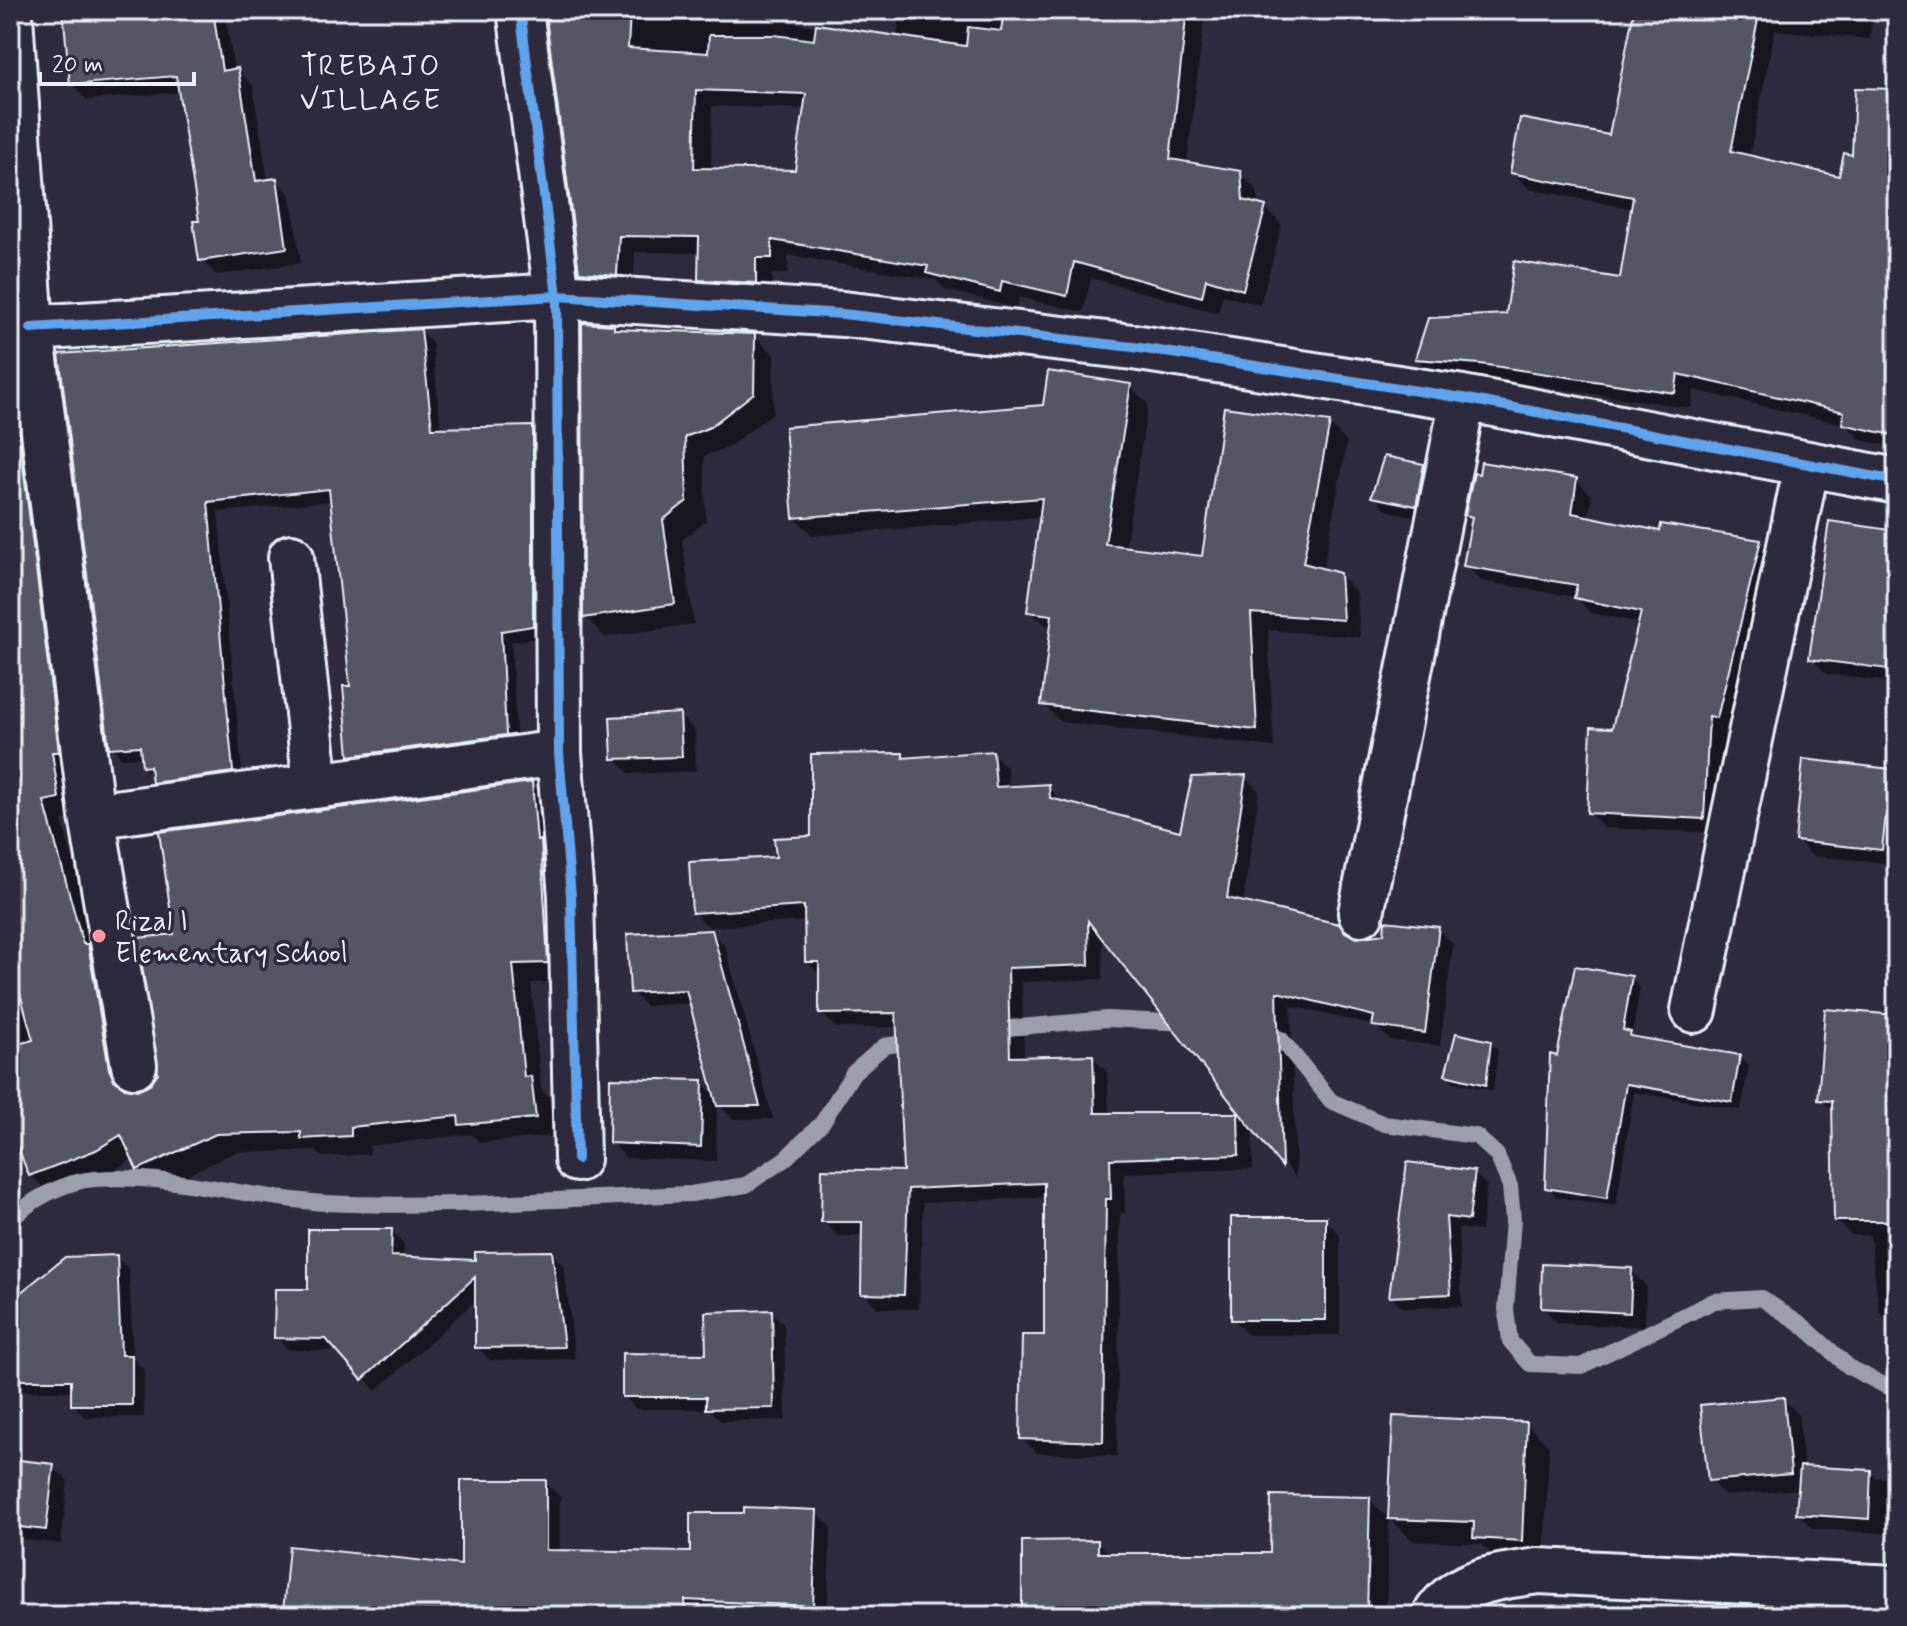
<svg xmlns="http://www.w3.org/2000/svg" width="1907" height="1626" font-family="Mynerve,sans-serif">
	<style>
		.shadow { fill: #0007; fill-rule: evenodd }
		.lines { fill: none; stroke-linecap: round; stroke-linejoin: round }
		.stream { stroke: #9c9fab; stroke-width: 16 }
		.building { fill: #575565; stroke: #e8f1f8; stroke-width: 2; fill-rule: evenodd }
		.minor-casing { stroke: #e8f1f8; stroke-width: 50 }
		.minor { stroke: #2f2a3d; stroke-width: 44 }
		.cycleway-casing { stroke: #2f2a3d; stroke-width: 15 }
		.cycleway { stroke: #60a3ed; stroke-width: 10 }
		.poi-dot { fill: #ff9aa2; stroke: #2f2a3d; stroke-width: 3 }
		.labels { text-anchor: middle; stroke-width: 7; stroke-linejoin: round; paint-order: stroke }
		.poi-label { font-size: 28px; fill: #e8f1f8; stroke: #2f2a3d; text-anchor: start }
		.neighbourhood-label { font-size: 30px; letter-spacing: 2px; fill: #e8f1f8; stroke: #2f2a3d }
	</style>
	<rect width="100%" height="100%" fill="#2f2a3d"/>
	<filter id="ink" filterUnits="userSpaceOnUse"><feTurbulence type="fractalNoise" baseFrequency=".0125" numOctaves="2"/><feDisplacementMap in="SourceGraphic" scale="16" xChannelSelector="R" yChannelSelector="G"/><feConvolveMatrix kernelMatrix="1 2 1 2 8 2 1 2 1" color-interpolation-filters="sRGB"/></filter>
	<g filter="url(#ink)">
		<path class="shadow" d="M65,10h160l9,61 4,-1 15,16 15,95 8,-1 15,16 10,67 -84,12 -16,-15v-38l-20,-130 -94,8 -15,-16z
			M547,10h240l-1,12 111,16 3,-28h305l-18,154 53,9 17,17 1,16 7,2 17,17 -22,80 -37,-10 -5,18 -127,-35 -8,34 -64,-15 -3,11 -70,-18 -10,-10 -148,-25v19h-16v25l-55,-3 -17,-17 1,-26 -66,-1 -2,39 -35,-3 -17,-17zM712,106l94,3 -9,63 -86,-2z
			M1693,10h180l-3,29 -95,-9 -26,128 92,21 56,-88v357l-36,-8 -15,-15 -152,-35 -3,18 -193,-28 -65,-5 -16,-17 91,-43 114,-34 11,-72 -104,-20 -17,-17 98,-34z
			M10,300l67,517 -15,3 37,137 8,8 21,126 10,1 13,-6 9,-13 16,-137 355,-152 19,19 16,179 -35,1 10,106 8,8 5,39 -74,7 -9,-9 -102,12 1,8 -48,3 -6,-6 -80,1 -78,36 -19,-19 -5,-11 -18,11 -67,24 -19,-19 -20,-45z
			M613,327l5,4 136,4 20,20 -1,58 -43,33 -26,10 2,65 -24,19 12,84 -89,13 -20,-20z
			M420,331l12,12 9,87 91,-2 11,11 1,198 -33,5 6,104 -155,20 -11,-11 1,-68 -20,-186 -114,11 25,270 -78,11 -22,-27v-9l-21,1 -11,-11 -49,-391z
			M1130,386l18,18 -23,144 78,10 126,-134 18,18 -24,128 16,4 18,19 3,44 -92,-7 6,117 -213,-25 -18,-18 9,-74 -23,-19 12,-94 -228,19 -18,-18 249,-111z
			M1423,466l16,15 -8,39 -43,-9 -15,-15z
			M1576,480l16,16 -4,22 74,15 98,9 16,15 -44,176 -8,-2 -6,102 -114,-5 -15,-16 25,-82 26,-107 -49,-10 -15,-16 -95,-16 -15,-16 7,-44 -6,-6z
			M1897,533v150l-70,-9 -16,-16z
			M679,715l16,16 1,40 -66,3 -16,-16z
			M992,753l15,15 2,20 39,-2 15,17 118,30 64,-56 14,14 -16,112 114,37 81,-11 15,15 -13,102 -50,-6 -14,-14 -85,-20 5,172 -194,-242 1,43 -81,3 2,77 68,-2 15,15 2,43h128l15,13 1,41 -129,4 1,40h-5l-3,243 -80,-3 -15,-14 24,-102v-140l-123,6 -4,106 -41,-1 -15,-15 1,-57h-26l-15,-15 82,-48 -6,-146 -63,1 -15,-15v-37l-14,-15 -1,-40 -97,6 -15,-14 119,-76 89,-82 4,4z
			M1890,771l7,7v86l-85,-8 -15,-16z
			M711,932l14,14 48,173h-40l-16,-16 -1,58 -90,-3 -15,-16 91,-60 14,14 -24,-93 -46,3 -14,-14z
			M1631,978l9,10 -8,48 4,3 103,18 10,9 -8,44 -107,-18 -18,114 -59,-9 -10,-10z
			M1897,995v312l-8,2v4l8,-1 -3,15 -15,-15 -9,-77h-19l-15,-15 -2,-108 -13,-13 72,-83z
			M1490,1043l8,7 -5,41 -39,-9 -7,-8z
			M1474,1173l13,13 -6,45 -23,-3 4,78 -59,2 -12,-12z
			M1325,1219l15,16v100h-92l-15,-16z
			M392,1231l12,13 -1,15 74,3 74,-9 13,13 11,93 -85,1 -13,-13v-48l-101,92 -37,-40 -50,-1 -13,-13 34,-46z
			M116,1257l13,12 4,89 11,12v47h-59l-12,-12v-14h-61l-2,-87z
			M1631,1270l15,16 -1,41 -87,-4 -15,-15z
			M771,1312l13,13 2,95 -65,1 -12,-12h-73l-12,-13 84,-40z
			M1783,1399l15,15 6,54 66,4 5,5 22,2v55l-83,-5 -16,-15 2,-25 -75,7 -15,-16z
			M1526,1423l23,23 -5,117 -46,-3 -17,-16 -68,-3 -23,-22z
			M10,1461l43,5 15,15 -7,63 -51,-6z
			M545,1482l15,15v56l132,1 124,-42 15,15 -4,89h-538l-4,-5 178,-44z
			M1369,1499l20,20 -3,97h-362l73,-74 13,13h162z"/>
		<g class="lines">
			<path class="stream" d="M987,1030l120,-11 81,4
				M1258,1031l23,8 50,62 53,23 92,12 21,19 13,31 3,34 -7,89 4,32 20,23 51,2 133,-65 47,-3 40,26 48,43 48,25
				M10,1222c18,-22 56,-41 85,-43 75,-6 156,20 230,24 121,6 246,-5 366,-9l55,-9 39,-26 37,-36 31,-50 31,-27 33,-5"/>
		</g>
		<path class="building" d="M63,10h150l9,61 16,-3 18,113 21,-3 10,70 -88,13 -6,-40h6l-23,-145 -106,9z
			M545,10h85l-2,38 80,5 1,-18h65l40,5 2,-16 150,22 2,-19 33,4 3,-21h183l-17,149 71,12 2,29 23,6 -23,84 -37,-11 -4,18 -128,-35 -7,34 -65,-15 -2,11 -74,-19 2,-7 -156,-26v18h-16v25l-58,-3 1,-43 -80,-1 -2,39 -38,-3zM696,90l110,4 -11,76 -101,-2z
			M1634,10h126l-29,141 108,25 5,-23 8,2 3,-67 42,1v347l-55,-12 2,-12 -166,-38 -3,19 -195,-29 -65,-5 13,-41 78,-4 8,-53 106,17 13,-81 -123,-24 10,-55 89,17z
			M582,323l32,2v4l141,5 -1,59 -44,34 -25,10 2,64 -24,19 12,84 -92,14z
			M421,329l11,99 101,-2v200l-32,5 5,104 -157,21 -6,-70h7l-21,-197 -121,13 25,270 -81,11 -2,-17 -8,1 -2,-21 -31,2 -50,-394z
			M10,362l49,390h-7l7,46 -15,3 39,143h5l21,125 5,11 11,8 12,2 13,-6 8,-11 -20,-135 36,-4 -15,-102 373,-50 5,59 4,-1 7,123 -35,1 11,113 7,-1 5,42 -77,7 -1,-9 -107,11v9l-50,3v-7l-85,2 -79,36 -16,-35 -25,15 -67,26 -19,-49v-81l23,-6 -23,-83z
			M1048,371l83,13 -26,160 97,12 22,-149 106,15 -27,141 37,10 3,47 -92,-7 6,117 -216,-25 11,-90 -25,-3 15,-114 -249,20 -8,-91 258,-22z
			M1384,456l40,8 -8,42 -45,-9z
			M1481,462l96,16 -5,35 88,18 1,-7 100,16 -44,178 -8,-2 -5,103 -117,-6 4,-86 21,1 29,-116 -67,-14 3,-13 -114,-19 9,-49 -7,-2 9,-42 5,1z
			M1829,521l68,10v73l-9,65 -79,-10z
			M680,713l2,44 -70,2 -2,-42z
			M993,751l3,36 53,-3 1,14 130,33 12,-54 54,-2 -19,123 112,26 6,8 12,6 27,-4 1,-13 54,6 -14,106 -53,-7 2,-10 -97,-24 5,175 -194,-246 1,44 -81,3 2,89 83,-2 2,58h143l1,42 -129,4 1,40h-5l-3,243 -83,-3 2,-104h22v-152l-136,6 -4,106 -43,-1 1,-72h-41l1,-53 81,2 -7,-158 -77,1v-52h-14l-1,-56 -112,7 -3,-51 87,-5 -2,-19 37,-2v-82l92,-1v5z
			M1803,759l88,10 -9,81 -87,-9z
			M712,930l35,127 13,49h-43l-31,-116 -56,3 -3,-59z
			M1575,966l57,10 -9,54 8,2 -1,4 110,19 -8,47 -106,-18 -19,114 -62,-10 5,-134 7,2z
			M1825,1009l72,6v206h-63l-2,-120 -14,-1z
			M1456,1033l35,8 -5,44 -41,-10z
			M610,1078l93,2 -2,67 -92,-4z
			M1407,1162l68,9 -6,49 -23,-3 5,77 -62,3z
			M1231,1217h95v103h-95z
			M308,1229h84l-1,27 84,4v-8l77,-1 12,96 -89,1v-71l-113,103 -36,-41 -52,-1 1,-49h33z
			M117,1255l4,100h11v50h-61v-25h-61v-79l55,-44z
			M1542,1264l90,4 -2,45 -89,-5z
			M772,1310l2,98 -68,1v-12h-84v-44l84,1 -1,-42z
			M1784,1397l7,77 -83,7 -8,-76z
			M1393,1416l134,6 -5,119 -49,-3 1,-16 -86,-3z
			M10,1459l44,5 -8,66 -36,-4z
			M1800,1466l71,4 -2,49 -73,-5z
			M461,1480h85v70l144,2v-39h54v-6l73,3 -4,96 -128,-6v16h-368l-34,-4 6,-66 172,19z
			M1271,1495l99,2 -3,119h-65v-8l-82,-2v10h-198v-75l76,-1v13h172z"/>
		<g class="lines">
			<g class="minor-casing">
				<path id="minor" d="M520,10l37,286 2,457 12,143 6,263
					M10,16l21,312 61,488 42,249
					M31,328l526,-32 286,18 290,33 330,51 434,83
					M291,557l25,229
					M92,816l467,-63
					M1361,913l102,-515
					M1694,1010l113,-546
					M1435,1616c23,-37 64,-39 103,-45l359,17"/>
			</g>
			<use href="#minor" class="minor"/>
			<g class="cycleway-casing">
				<path id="cycleway" d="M520,10l37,286 2,457 12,143 6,263
					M31,328l526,-32 286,18 290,33 330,51 434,83"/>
			</g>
			<use href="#cycleway" class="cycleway"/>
		</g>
	</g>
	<circle class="poi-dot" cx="99" cy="936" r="8"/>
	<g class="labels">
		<g class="poi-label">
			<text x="115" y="930">Rizal I<tspan x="115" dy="32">Elementary School</tspan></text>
		</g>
		<g class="neighbourhood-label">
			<text x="371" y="75">TREBAJO<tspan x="371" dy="34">VILLAGE</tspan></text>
		</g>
	</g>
	<rect width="1907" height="1626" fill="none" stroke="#2f2a3d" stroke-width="40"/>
	<rect x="20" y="20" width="1867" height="1586" fill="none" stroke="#e8f1f8" stroke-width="3" filter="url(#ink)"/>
	<path d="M40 72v12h154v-12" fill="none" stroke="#e8f1f8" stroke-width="4"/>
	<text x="52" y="72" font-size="24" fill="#e8f1f8" stroke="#2f2a3d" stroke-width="6" paint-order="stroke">20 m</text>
</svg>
